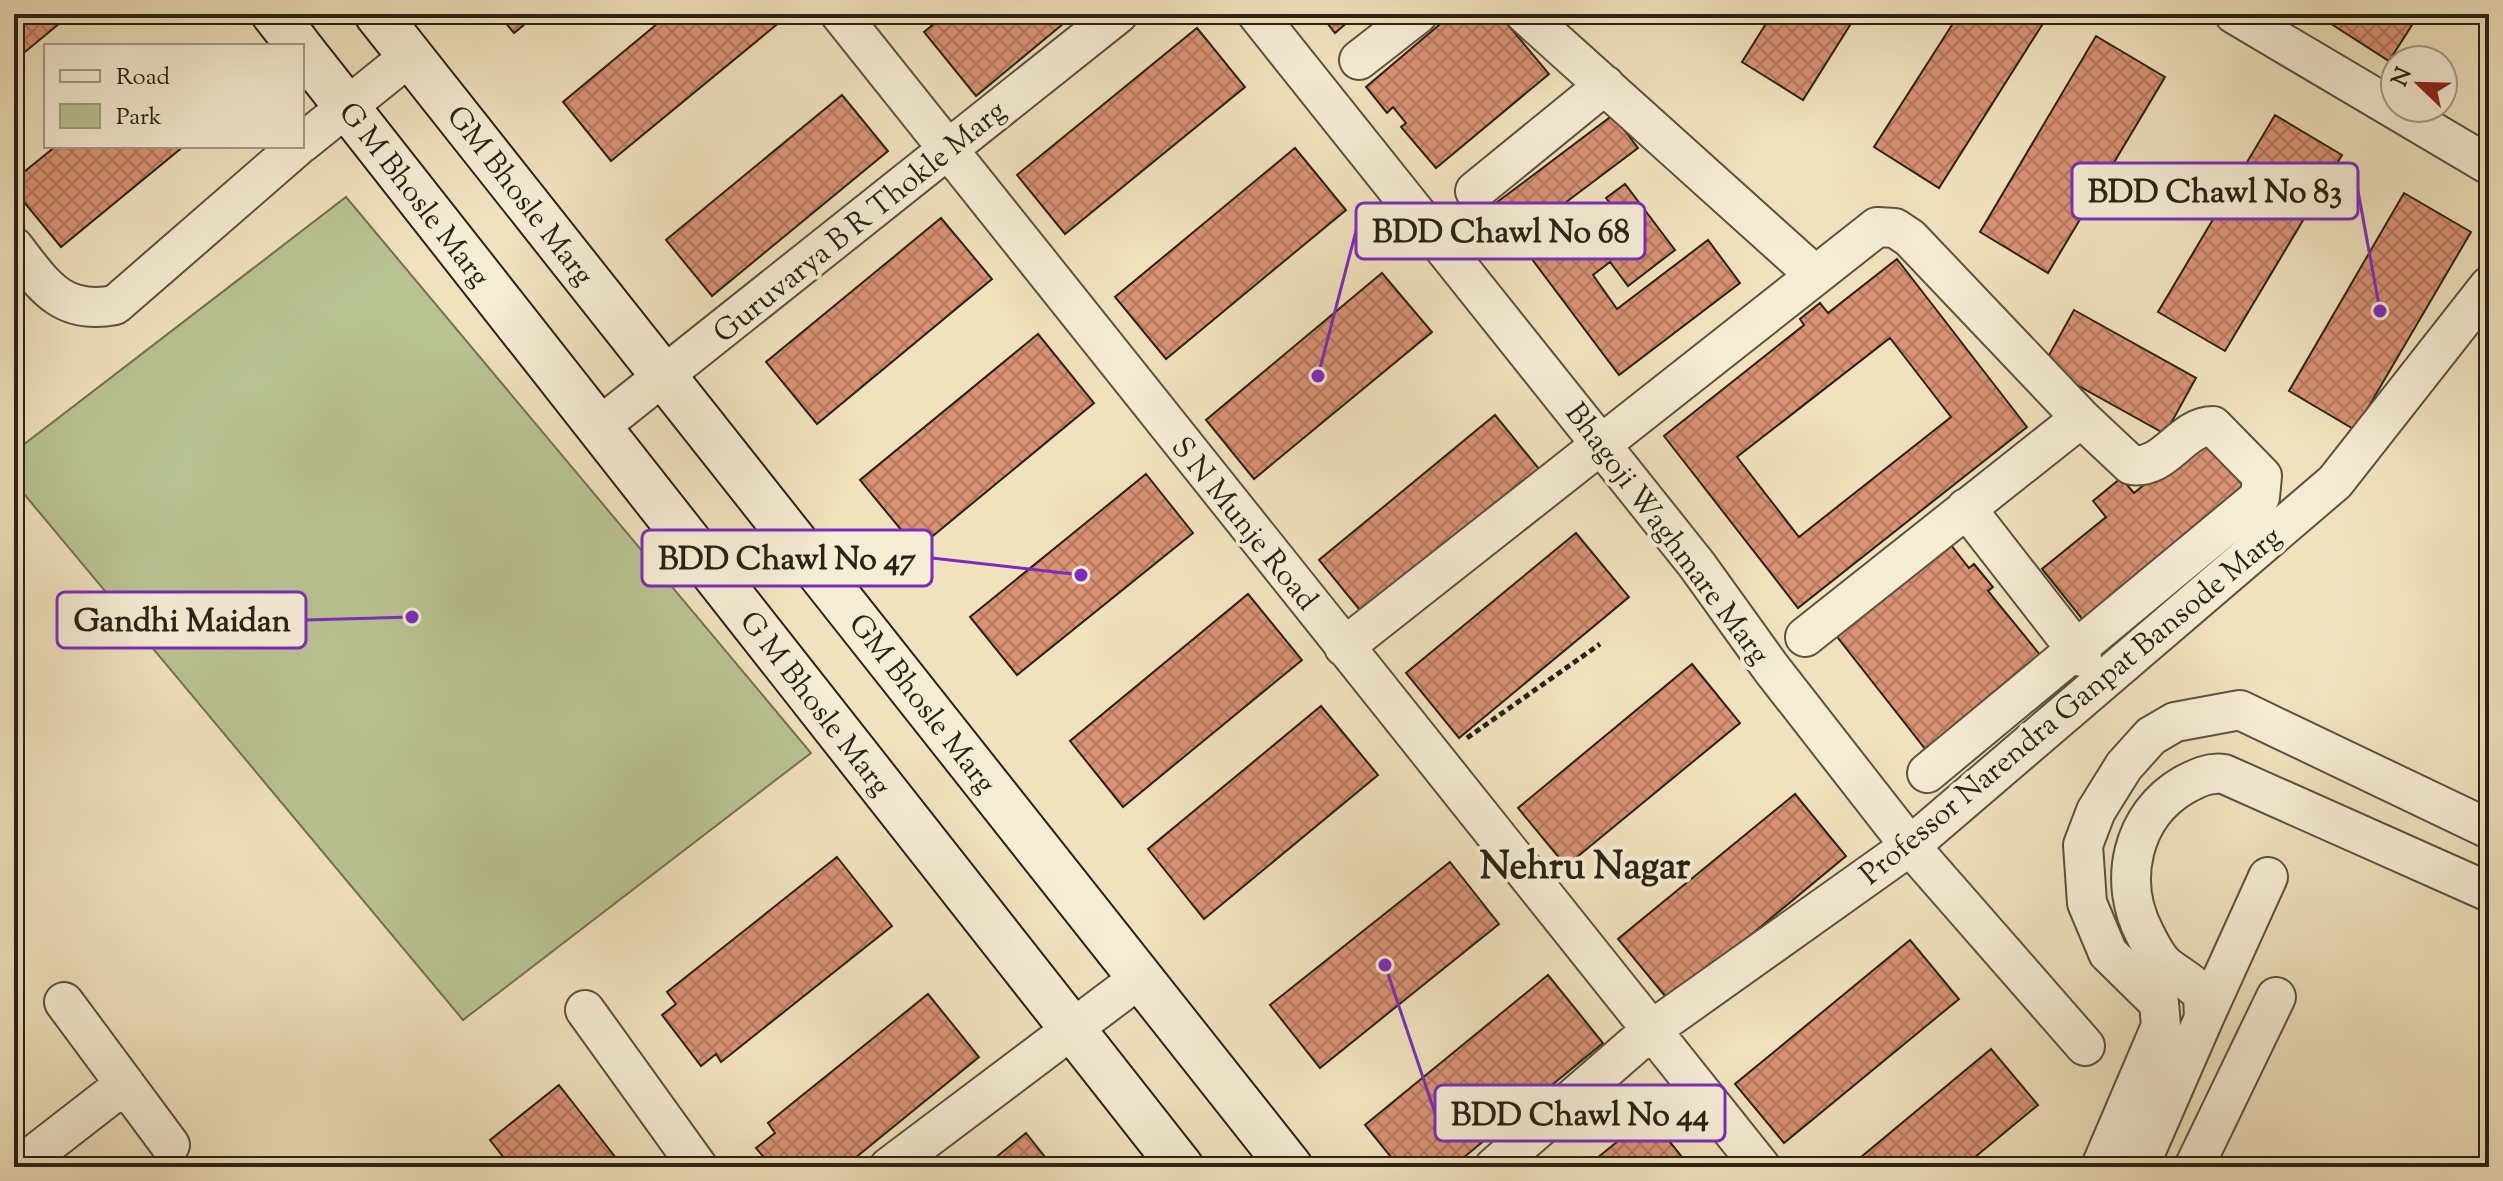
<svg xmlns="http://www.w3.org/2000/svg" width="2503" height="1181" font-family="'Sorts Mill Goudy',serif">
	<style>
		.green { fill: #b9c392; stroke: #727254; stroke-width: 2 }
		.building { fill: url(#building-cross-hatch); stroke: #2b2215; stroke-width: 2; fill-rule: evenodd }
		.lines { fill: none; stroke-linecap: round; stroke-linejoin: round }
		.street-casing { stroke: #5c523f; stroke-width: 42 }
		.secondary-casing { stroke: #2b2215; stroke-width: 48 }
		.path { stroke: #2b2215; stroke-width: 5; stroke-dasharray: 6 4; stroke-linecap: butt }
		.street { stroke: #f5ecd4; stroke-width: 38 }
		.secondary { stroke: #f5ecd4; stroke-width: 44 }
		.labels { text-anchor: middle; stroke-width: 8; stroke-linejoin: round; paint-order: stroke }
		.street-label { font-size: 30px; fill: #2b2215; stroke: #f5ecd4 }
		.district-label { font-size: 38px; font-weight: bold; fill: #2b2215; stroke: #f5ecd4 }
		.leader { fill: none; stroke: #7b2cbf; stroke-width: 3 }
		.callout-dot { fill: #7b2cbf; stroke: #f5ecd4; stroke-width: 3 }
		.callout { fill: #f5ecd4; stroke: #7b2cbf; stroke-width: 3 }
		.callout-label { font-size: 32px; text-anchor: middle; font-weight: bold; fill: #2b2215 }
	</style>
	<defs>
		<pattern id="building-cross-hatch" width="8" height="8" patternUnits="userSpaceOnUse" patternTransform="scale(2)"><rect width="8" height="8" fill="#d99273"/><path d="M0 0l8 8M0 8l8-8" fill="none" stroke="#b0775d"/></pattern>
	</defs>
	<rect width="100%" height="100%" fill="#f0e2bd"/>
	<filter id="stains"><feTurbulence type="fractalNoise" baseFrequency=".0025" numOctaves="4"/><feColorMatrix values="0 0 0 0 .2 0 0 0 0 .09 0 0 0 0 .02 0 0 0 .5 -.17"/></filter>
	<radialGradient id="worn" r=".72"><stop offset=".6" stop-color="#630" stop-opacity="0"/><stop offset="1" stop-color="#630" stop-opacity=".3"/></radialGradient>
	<path class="green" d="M346,197l465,556 -348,267 -449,-538v-30z"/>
	<path class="building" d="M14,14h57l-57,47z
		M498,14h39l-23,19z
		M669,14l117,3 -175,144 -48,-59z
		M946,14h129l-99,82 -52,-64z
		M1320,14h37l-22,19z
		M1452,14h47l50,60 -113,94 -35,-41 5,-4 -13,-16 -6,6 -21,-26z
		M1772,14h85l-54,86 -61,-38z
		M1959,14h90l-110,174 -65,-41z
		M2329,14h90l-30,47 -64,-41z
		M1197,28l48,59 -180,147 -48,-59z
		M2096,36l69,41 -117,196 -68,-41z
		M842,95l46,56 -176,145 -46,-56z
		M1613,115l25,33 -89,67 30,41 15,-11 -12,-17 30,-22 -6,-8 19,-14 50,66 -47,36 -18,-24 -17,13 24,34 91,-69 32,43 -121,92 -127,-169z
		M2275,115l67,40 -117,196 -67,-39z
		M56,146h128l-123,101 -47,-57v-10z
		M1295,148l51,62 -180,149 -51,-62z
		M2404,193l67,39 -116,198 -66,-39z
		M941,218l51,61 -175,145 -51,-62z
		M1897,259l130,168 -229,181 -134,-172 140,-111 -4,-6 20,-16 8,10zM1890,338l61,79 -152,120 -62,-80z
		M1382,273l50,59 -178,147 -48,-59z
		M2074,310l122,68 -31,56 -122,-68z
		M1038,334l56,69 -177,146 -57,-69z
		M1495,415l49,60 -176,145 -49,-60z
		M2203,436l46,57 -162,132 -45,-56 64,-52 -13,-16 28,-23 13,15z
		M1146,474l47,59 -176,142 -47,-58z
		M1576,533l53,64 -170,141 -53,-65z
		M1947,540l22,28 5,-4 19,23 -5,4 53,65 -115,94 -92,-117z
		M1248,594l54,66 -179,147 -53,-66z
		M1692,664l48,59 -174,143 -48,-58z
		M1321,706l57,69 -174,144 -56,-70z
		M1795,794l51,62 -176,146 -52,-63z
		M837,857l55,69 -171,136 -5,-8 -15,12 -39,-51 14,-11 -9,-12z
		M1450,862l49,62 -179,144 -50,-63z
		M1910,940l49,59 -175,144 -49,-59z
		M1548,975l55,68 -151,124h-53l-34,-42z
		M928,994l51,63 -135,110h-72l-16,-19 19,-15 -7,-10z
		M1991,1049l47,56 -75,62h-114z
		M559,1085l64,82h-112l-21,-27z
		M1649,1116l41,51h-104z
		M1026,1133l27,34h-69z"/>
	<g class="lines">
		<g class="street-casing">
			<path id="street" d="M840,14l921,1153
				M1257,14l440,551 74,103 139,178 175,200
				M1525,14l290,261
				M2234,14l255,151
				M1359,60l59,-46
				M302,143l108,-87
				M1475,191l130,-106
				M14,247c30,39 47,68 101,58l183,-159
				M599,427l519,-413
				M1966,508l116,149
				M1344,647l533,-420 18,1 15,10 171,180 -276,219
				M1927,773l333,-276 2,-21 -49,-50c-32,0 -47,44 -82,39l-50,-47
				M64,1002l106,143
				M585,1010l113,157
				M2204,1018l64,-141
				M2102,1164l59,-138 -2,-23 -51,-50 -21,-50 -4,-58 13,-34 28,-45 27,-30 24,-14 65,-12 249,119
				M18,1167l107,-83
				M889,1167l251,-189
				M1494,1167l156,-136 260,-185 425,-364 154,-196
				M2139,1167l65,-149 -1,-23c-12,-14 -25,-19 -38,-30 -8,-7 -15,-21 -20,-31 -28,-53 -13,-119 39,-149 13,-7 25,-13 40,-11l265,118
				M2194,1167l82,-170"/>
		</g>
		<g class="secondary-casing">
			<path id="secondary" d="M274,14l25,32
				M377,14l913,1153
				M302,50l879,1117"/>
		</g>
		<path class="path" d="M1467,738l133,-94"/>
		<use href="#street" class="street"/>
		<use href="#secondary" class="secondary"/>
	</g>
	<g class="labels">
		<g class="street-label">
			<text transform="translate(415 194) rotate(52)" y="10">G M Bhosle Marg</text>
			<text transform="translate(521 195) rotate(52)" y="10">GM Bhosle Marg</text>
			<text transform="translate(859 221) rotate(-39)" y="10">Guruvarya B R Thokle Marg</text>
			<text transform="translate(1245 523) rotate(51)" y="10">S N Munje Road</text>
			<text transform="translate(1668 533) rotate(53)" y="10">Bhagoji Waghmare Marg</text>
			<text transform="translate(816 703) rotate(52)" y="10">G M Bhosle Marg</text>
			<text transform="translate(923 703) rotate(52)" y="10">GM Bhosle Marg</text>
			<text transform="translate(2070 705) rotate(-40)" y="10">Professor Narendra Ganpat Bansode Marg</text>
		</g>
		<g class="district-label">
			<text x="1585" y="878">Nehru Nagar</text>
		</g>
	</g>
	<path class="leader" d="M2380 311L2358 191M1318 376L1356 231M1081 575L932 558M412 617L306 620M1385 965L1435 1113"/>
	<g class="callout-dot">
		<circle cx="2380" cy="311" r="8"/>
		<circle cx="1318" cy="376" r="8"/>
		<circle cx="1081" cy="575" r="8"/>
		<circle cx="412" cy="617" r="8"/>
		<circle cx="1385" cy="965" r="8"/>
	</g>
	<g class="callout">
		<rect x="2072" y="163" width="286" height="56" rx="8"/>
		<rect x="1356" y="203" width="289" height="56" rx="8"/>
		<rect x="642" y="530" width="290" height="56" rx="8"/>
		<rect x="57" y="592" width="249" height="56" rx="8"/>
		<rect x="1435" y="1085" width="290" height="56" rx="8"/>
	</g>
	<g class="callout-label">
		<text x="2215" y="202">BDD Chawl No 83</text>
		<text x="1501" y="242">BDD Chawl No 68</text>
		<text x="787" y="569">BDD Chawl No 47</text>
		<text x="182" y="631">Gandhi Maidan</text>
		<text x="1580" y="1125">BDD Chawl No 44</text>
	</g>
	<rect width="2503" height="1181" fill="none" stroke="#f0e2bd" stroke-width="48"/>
	<rect x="16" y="16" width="2471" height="1149" fill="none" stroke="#2b2215" stroke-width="4"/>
	<rect x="24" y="24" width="2455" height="1133" fill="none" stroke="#2b2215" stroke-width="2"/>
	<rect x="44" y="44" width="260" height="104" fill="#f5ecd4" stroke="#a49b88" stroke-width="2"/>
	<rect x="60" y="70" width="40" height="12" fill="#f5ecd4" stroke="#a49b88" stroke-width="2"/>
	<text x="116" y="84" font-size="24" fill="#2b2215">Road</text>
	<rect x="60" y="104" width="40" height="24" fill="#b9c392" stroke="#a49b88" stroke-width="2"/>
	<text x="116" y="124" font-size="24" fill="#2b2215">Park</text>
	<g transform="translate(2419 84) rotate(293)"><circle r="38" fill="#f5ecd4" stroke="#a49b88" stroke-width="2"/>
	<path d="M0-6L14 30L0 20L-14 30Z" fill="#8f2418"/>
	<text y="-12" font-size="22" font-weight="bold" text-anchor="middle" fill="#2b2215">N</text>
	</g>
	<rect width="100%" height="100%" filter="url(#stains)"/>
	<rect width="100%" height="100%" fill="url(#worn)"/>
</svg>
